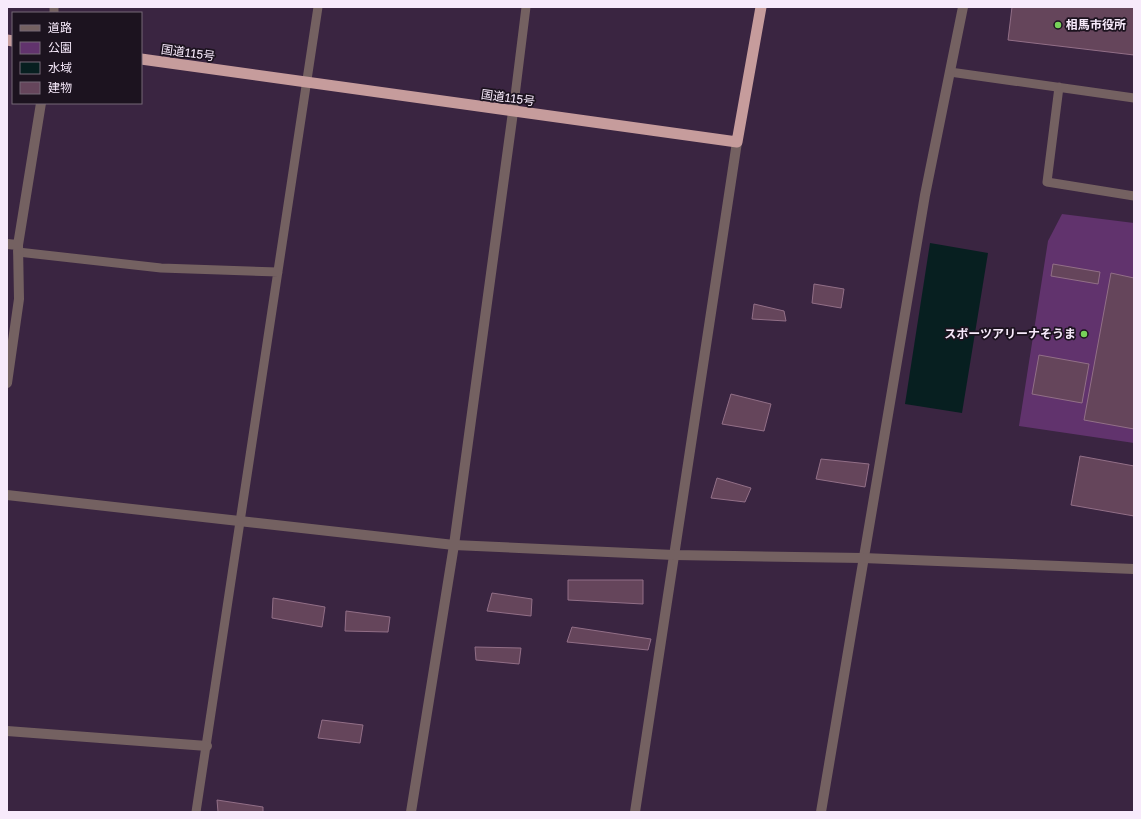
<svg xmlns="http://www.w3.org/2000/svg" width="1141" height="819" font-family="'Golos Text','Noto Sans JP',sans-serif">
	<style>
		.green { fill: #61336d }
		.water { fill: #071f20 }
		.building { fill: #65455b; stroke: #926f87 }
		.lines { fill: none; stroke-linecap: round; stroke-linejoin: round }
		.service { stroke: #746161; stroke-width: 9 }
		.minor { stroke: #746161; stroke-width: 10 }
		.tertiary { stroke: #746161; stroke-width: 10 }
		.trunk { stroke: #c69c9c; stroke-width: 11 }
		.poi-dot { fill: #77d259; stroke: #1c131f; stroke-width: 1.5 }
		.labels { text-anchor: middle; stroke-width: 3.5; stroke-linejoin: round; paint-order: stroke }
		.poi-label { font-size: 12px; font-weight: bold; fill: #f7eafb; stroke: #1c131f; text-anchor: start }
		.street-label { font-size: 12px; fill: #f7eafb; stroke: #1c131f }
	</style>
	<rect width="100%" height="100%" fill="#3a2541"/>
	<path class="green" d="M1062,214l72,9v220l-115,-17 29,-185z"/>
	<path class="water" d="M930,243l58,10 -26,160 -57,-9z"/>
	<path class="building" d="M1012,7h122v48l-126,-15z
		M1053,264l47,8 -2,12 -47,-8z
		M1111,273l23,5v151l-50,-9z
		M814,284l30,5 -3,19 -29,-5z
		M754,304l30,7 2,10 -34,-2z
		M1039,355l50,9 -7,39 -50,-9z
		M731,394l40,10 -7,27 -42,-7z
		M1080,456l54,10v50l-63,-11z
		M821,459l48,5 -4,23 -49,-8z
		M717,478l34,10 -6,14 -34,-4z
		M568,580h75v24l-75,-4z
		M492,593l40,6 -1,17 -44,-5z
		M273,598l52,9 -3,20 -50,-9z
		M346,611l44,6 -2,15 -43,-1z
		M572,627l79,12 -3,11 -81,-8z
		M475,647l46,1 -2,16 -43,-4z
		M322,720l41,5 -3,18 -42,-5z
		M217,800l46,7v5h-45z"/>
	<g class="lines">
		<path class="service" d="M54,13v-6
			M950,72l184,26
			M1059,87l-12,95 87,14
			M513,112l13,-105
			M18,252l143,16 117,4
			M196,812l122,-805"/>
		<path class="minor" d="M7,244l11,1
			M7,383l12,-84 -1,-54 23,-142
			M7,731l200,15
			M635,812l102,-670
			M821,812l104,-617 38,-188"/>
		<path class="tertiary" d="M7,495l447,50 220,10 189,3 271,11
			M411,812l43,-267 59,-433"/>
		<path class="trunk" d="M7,40l6,1
			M141,59l596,83 24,-135"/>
	</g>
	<g class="poi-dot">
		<circle cx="1058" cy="25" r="4"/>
		<circle cx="1084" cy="334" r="4"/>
	</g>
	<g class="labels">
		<g class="poi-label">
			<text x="1066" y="29">相馬市役所</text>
			<text x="1076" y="338" text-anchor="end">スポーツアリーナそうま</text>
		</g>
		<g class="street-label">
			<text transform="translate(188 53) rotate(8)" y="4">国道115号</text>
			<text transform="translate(508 98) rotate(8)" y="4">国道115号</text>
		</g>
	</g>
	<rect width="1141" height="819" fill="none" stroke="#f7eafb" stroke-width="16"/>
	<rect x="12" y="12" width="130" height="92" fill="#1c131f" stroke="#746977"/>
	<rect x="20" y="25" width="20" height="6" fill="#746161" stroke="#746977"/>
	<text x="48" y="32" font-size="12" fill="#f7eafb">道路</text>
	<rect x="20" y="42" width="20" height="12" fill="#61336d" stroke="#746977"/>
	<text x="48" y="52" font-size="12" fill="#f7eafb">公園</text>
	<rect x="20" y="62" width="20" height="12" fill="#071f20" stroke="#746977"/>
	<text x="48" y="72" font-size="12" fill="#f7eafb">水域</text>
	<rect x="20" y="82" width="20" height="12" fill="#65455b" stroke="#746977"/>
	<text x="48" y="92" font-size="12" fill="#f7eafb">建物</text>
</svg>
